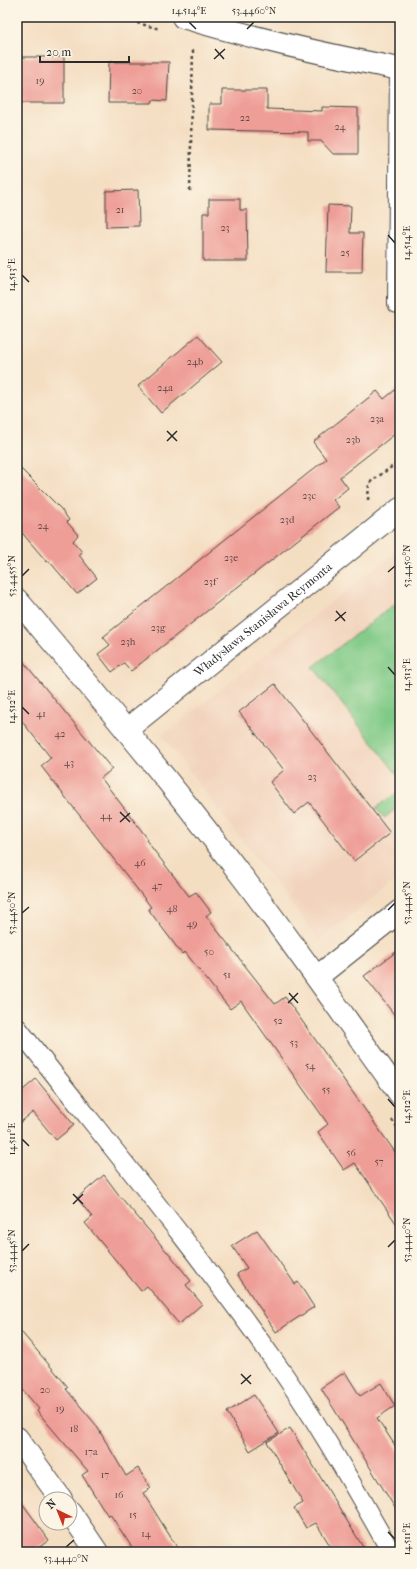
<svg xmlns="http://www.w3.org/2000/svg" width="417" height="1569" font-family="'IM FELL French Canon',serif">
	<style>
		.built { fill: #f2d4be }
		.green { fill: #80ca87; stroke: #567a59 }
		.building { fill: #ee9e97 }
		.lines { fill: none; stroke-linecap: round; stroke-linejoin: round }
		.lane-casing { stroke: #494642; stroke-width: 20 }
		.street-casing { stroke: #494642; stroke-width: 24 }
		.path { stroke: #494642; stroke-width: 2.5; stroke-dasharray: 3 3; stroke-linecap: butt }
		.lane { stroke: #fff; stroke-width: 18 }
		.street { stroke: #fff; stroke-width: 22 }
		.ticks { fill: none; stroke: #2b2b2b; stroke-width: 1.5 }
		.labels { text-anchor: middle; stroke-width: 3; stroke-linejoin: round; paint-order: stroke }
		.number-label { font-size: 10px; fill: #5c4846 }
		.street-label { font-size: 12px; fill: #2b2b2b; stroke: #fcf5e5 }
		.neatline { fill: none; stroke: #2b2b2b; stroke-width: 1.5 }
		.ticks-label { font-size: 10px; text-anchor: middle; fill: #2b2b2b }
	</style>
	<rect width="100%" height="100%" fill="#fcf5e5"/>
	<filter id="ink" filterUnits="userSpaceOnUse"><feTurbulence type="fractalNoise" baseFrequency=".025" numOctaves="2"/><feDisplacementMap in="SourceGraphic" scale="8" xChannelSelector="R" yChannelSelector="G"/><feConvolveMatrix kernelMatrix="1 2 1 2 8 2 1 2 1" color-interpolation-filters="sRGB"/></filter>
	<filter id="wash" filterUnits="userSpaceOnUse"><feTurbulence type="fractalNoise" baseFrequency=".012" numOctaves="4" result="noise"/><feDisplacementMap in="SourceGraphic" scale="16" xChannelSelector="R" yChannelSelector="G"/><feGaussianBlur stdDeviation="0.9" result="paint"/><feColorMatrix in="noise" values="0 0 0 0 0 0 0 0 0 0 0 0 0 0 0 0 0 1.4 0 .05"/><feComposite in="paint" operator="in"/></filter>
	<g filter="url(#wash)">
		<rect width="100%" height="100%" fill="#f4dec2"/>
		<path class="built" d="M400,548v329l-81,63 -157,-204z"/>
		<path class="green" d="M400,600v178l-87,-111z
			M400,790v16l-16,12 -8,-10z"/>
		<g id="blocks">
			<path class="building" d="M17,57h47v46h-47z
				M109,62h60l-2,39 -14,-1 -1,3h-44z
				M222,90h45v19l55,2v-4l36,1v46h-25l-12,-13h-13v-9l-99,-2v-26h13z
				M138,190l1,36 -33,1v-36z
				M209,199h31v11h7l1,51h-45v-48h6z
				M328,205l23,1 -1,27h13l-1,39h-36z
				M198,335l24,27 -61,51 -23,-27z
				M400,386v44l-60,47 8,11 -15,12 6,7 -208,164 -7,-8 -12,9 -14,-18 12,-9 -7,-8 223,-178 -13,-17 64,-51 7,8z
				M17,465l44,44 8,11 -2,2 11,13 -5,6 9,11 -3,3 18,23 -20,16 -28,-33 -2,1 -30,-35z
				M17,654l95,115 -11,9 47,61 -2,1 43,56 7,-4 15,20 -5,4 69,88 10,-7 115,162v70l-45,-66 -11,7 -26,-38 10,-8 -87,-123 -11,8 -45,-57 -3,2 -34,-45 3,-2 -17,-22 -93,-119 10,-8 -34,-43z
				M275,684l115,149 -36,28 -45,-59 -15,12 -24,-32 14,-12 -45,-58z
				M400,949v73l-36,-46z
				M36,1079l38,46 -18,15 -23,-28 -16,13v-30z
				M104,1175l15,20 48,57h1l23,29 -5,4 16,19 -23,20 -32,-38 -6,5 -56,-68 7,-6 -15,-19z
				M257,1230l38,54 3,-2 16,25 -38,25 -39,-58 10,-6 -15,-22z
				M17,1327l51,60 -2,2 30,36 30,51 12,-8 13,20 -8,5 37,59h-45l-25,-38 -2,2 -26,-41 6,-4 -51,-60 2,-2 -22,-26z
				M345,1372l15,24 21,-13 14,23 -18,12 23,35v63l-79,-128z
				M254,1395l25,38 -29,18 -23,-39z
				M290,1428l34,55 42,69h-32l-18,-29 -10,5 -12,-20 9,-5 -36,-61z
				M17,1496l32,44 -16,12h-16z"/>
		</g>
	</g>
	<g filter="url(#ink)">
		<use href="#blocks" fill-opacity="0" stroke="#494642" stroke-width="1"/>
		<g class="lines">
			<g class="lane-casing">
				<path id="lane" d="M397,304l2,-235
					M17,1027c85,109 174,216 254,329 45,62 82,129 120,196"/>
			</g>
			<g class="street-casing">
				<g id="street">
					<path d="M183,17c72,22 144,38 217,52"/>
					<path d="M17,600c77,90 153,181 224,275 55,72 106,146 159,219"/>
					<path id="s1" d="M126,730l274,-221"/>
					<path d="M317,977l83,-66"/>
					<path d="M17,1438l44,61"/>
					<path d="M70,1512l27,40"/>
				</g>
			</g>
			<path class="path" d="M114,17l46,12
				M190,191l3,-143
				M398,328l2,12
				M368,500l1,-17 31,-22
				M392,1120l8,11"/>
			<use href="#lane" class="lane"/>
			<use href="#street" class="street"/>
		</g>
	</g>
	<path class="ticks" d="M189,22l7,7M247,29l7,-7M215,49l9,10M214,59l11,-10M388,235l7,8M22,275l7,7M167,431l10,10M167,441l10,-10M388,572l7,-6M22,576l7,-7M336,611l9,10M335,621l11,-9M388,667l7,8M22,707l7,7M120,812l10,10M120,822l10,-9M388,910l7,-7M22,913l7,-6M289,993l9,10M288,1003l10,-10M388,1099l7,8M22,1139l7,7M73,1194l10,10M73,1204l10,-10M388,1247l7,-7M22,1251l7,-7M241,1374l10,10M241,1384l10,-9M388,1532l7,7M66,1547l8,-7"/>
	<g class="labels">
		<g class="number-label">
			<text x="40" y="84">19</text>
			<text x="137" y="94">20</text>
			<text x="245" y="121">22</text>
			<text x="340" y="130">24</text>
			<text x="120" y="213">21</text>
			<text x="225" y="231">23</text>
			<text x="345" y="256">25</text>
			<text x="195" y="365">24b</text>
			<text x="165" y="391">24a</text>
			<text x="377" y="422">23a</text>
			<text x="353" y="443">23b</text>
			<text x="309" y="499">23c</text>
			<text x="287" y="523">23d</text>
			<text x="43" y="529">24</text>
			<text x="231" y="561">23e</text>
			<text x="210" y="585">23f</text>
			<text x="158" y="631">23g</text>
			<text x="128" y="645">23h</text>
			<text x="41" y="717">41</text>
			<text x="60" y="737">42</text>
			<text x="69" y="766">43</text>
			<text x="312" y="780">23</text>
			<text x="106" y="819">44</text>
			<text x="140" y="866">46</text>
			<text x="157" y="889">47</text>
			<text x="172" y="912">48</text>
			<text x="192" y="927">49</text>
			<text x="209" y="955">50</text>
			<text x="227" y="978">51</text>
			<text x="278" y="1024">52</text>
			<text x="294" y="1046">53</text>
			<text x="310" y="1069">54</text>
			<text x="326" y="1093">55</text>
			<text x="351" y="1156">56</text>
			<text x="379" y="1165">57</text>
			<text x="45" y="1393">20</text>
			<text x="60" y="1412">19</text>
			<text x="74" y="1432">18</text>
			<text x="91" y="1455">17a</text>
			<text x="105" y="1478">17</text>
			<text x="119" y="1498">16</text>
			<text x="133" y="1518">15</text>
			<text x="146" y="1537">14</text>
		</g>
		<g class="street-label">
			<text dy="4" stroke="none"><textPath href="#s1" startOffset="176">Władysława Stanisława Reymonta</textPath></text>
		</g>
	</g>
	<rect width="417" height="1569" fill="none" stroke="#fcf5e5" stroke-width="44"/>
	<g transform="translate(58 1511) rotate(317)"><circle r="19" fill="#fcf5e5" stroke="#a8a49b"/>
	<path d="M0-3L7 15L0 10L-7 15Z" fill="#c8321e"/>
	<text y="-6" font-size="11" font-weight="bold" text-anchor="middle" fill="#2b2b2b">N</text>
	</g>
	<path d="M40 56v6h89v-6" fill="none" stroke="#2b2b2b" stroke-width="2"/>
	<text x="46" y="56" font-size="12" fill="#2b2b2b" stroke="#fcf5e5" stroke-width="3" paint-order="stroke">20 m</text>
	<rect x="22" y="22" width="373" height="1525" class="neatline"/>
	<g class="ticks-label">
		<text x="189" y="14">14.514°E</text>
		<text x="254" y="14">53.4460°N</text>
		<text transform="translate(406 243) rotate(-90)" y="4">14.514°E</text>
		<text transform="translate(11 275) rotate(-90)" y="4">14.513°E</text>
		<text transform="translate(406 566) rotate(-90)" y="4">53.4450°N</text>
		<text transform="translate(11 576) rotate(-90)" y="4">53.4455°N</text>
		<text transform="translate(406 675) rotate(-90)" y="4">14.513°E</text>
		<text transform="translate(11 707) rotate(-90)" y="4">14.512°E</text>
		<text transform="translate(406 903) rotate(-90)" y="4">53.4445°N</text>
		<text transform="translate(11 913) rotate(-90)" y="4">53.4450°N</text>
		<text transform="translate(406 1107) rotate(-90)" y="4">14.512°E</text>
		<text transform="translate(11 1139) rotate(-90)" y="4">14.511°E</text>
		<text transform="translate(406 1240) rotate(-90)" y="4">53.4440°N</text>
		<text transform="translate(11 1251) rotate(-90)" y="4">53.4445°N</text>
		<text transform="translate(406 1539) rotate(-90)" y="4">14.511°E</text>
		<text x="66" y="1562">53.4440°N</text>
	</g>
</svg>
